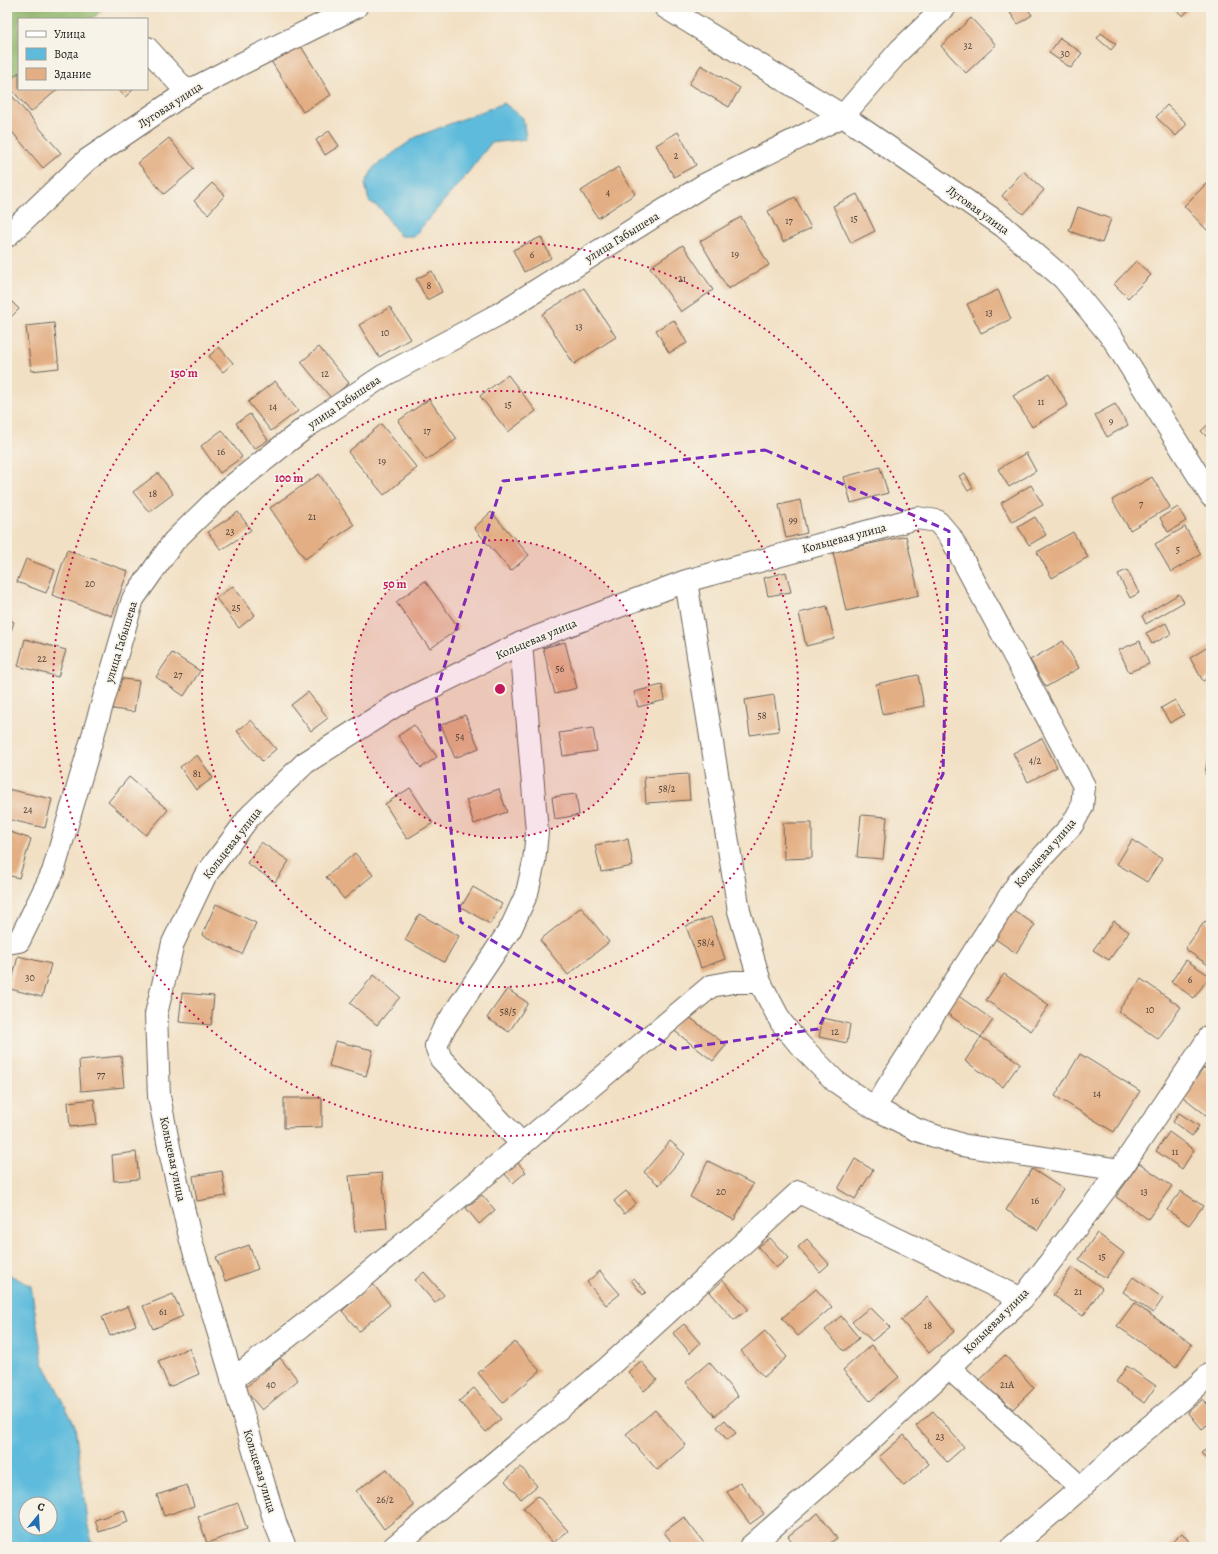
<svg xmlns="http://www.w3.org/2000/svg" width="1218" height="1554" font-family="Alegreya,serif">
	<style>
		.forest { fill: #8fb56a; stroke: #566843 }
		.water { fill: #5ebbdc; stroke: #3d6c7c; fill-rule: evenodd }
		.building { fill: #e3ae83 }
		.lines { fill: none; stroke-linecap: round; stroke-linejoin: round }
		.minor-casing { stroke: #676157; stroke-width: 24 }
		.minor { stroke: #fff; stroke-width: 22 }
		.marked { fill: none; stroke: #7b2cbf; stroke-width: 3; stroke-dasharray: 8 5; stroke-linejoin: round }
		.ring { fill: none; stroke: #c2185b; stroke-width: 2; stroke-dasharray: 2 4 }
		.labels { text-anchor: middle; stroke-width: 3.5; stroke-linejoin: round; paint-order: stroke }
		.number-label { font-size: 10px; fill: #4e4036 }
		.street-label { font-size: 12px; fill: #1c1c1c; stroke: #f7f3e8 }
		.centre { fill: #c2185b; stroke: #f7f3e8; stroke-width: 2 }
		.ring-label { font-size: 12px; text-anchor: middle; font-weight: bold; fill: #c2185b; stroke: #f7f3e8; stroke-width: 3.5; stroke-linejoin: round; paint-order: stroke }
	</style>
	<rect width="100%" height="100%" fill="#f7f3e8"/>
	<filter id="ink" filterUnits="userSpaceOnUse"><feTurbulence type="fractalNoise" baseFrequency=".025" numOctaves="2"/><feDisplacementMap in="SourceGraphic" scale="8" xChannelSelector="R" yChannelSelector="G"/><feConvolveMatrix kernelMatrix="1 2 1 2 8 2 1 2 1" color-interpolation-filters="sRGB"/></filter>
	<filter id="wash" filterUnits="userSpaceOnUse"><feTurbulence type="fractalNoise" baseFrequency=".012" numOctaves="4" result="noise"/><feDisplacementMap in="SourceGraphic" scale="16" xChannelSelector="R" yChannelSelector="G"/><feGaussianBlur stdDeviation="0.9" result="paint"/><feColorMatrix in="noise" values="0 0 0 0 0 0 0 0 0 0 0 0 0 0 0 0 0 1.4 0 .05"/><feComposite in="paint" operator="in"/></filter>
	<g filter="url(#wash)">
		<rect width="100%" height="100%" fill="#f2e0c4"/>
		<path class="forest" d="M7,7h98l-13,12h-73v64l-12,11z"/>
		<path class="water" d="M504,103l19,15 3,21 -35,4 -25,32 -52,61h-14l-19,-27 -12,-8 -4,-17 9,-17 42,-30z
			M7,1271l3,4 21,11 12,77 11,20 21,43 12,96 6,25h-84l-2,-9zM26,1504h24v24h-24z"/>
		<g id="blocks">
			<path class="building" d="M1006,7h20l6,8 -14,9z
				M1172,7h19l-8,9z
				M971,18l25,27 -30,28 -25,-27z
				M1101,33l15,11 -5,6 -14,-12z
				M1060,38l22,15 -11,15 -22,-15z
				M299,43l32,52 -28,17 -32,-51z
				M701,65l39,23 -11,19 -40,-23z
				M19,72v17h39l-27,23 -24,-28v-2z
				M118,89h16l-9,8z
				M7,90l54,63 -18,15 -36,-42z
				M1167,105l20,19 -11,12 -20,-19z
				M329,131l10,15 -14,9 -9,-15z
				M678,132l18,33 -22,12 -18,-32z
				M169,138l25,31 -30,25 -26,-31z
				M618,167l17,27 -37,24 -17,-27z
				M1023,171l21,19 -21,24 -21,-18z
				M212,183l13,12 -17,19 -14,-13z
				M1207,183l4,4v39l-4,4 -23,-24z
				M857,194l18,37 -24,12 -18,-37z
				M795,197l16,31 -28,14 -15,-31z
				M1078,207l33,12 -9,24 -33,-12z
				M741,217l28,48 -41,24 -28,-48z
				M541,237l10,21 -27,14 -11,-22z
				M683,245l30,45 -32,22 -31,-45z
				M1136,261l15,14 -23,23 -14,-14z
				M432,271l10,21 -15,8 -11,-21z
				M584,288l32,49 -42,27 -32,-50z
				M998,290l13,29 -30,14 -14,-29z
				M7,297l12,12 -12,12z
				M390,307l20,32 -31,18 -20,-32z
				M674,320l13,23 -18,10 -13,-23z
				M54,323l5,45 -28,3 -5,-45z
				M219,347l14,16 -10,9 -14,-16z
				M319,347l30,36 -18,15 -30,-36z
				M1050,374l18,31 -36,22 -19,-31z
				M508,375l28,36 -28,21 -28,-36z
				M275,381l23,30 -27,20 -23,-29z
				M429,399l28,40 -31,21 -28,-39z
				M1115,404l13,21 -21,12 -12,-22z
				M250,414l18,26 -14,9 -18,-26z
				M1211,422v19l-10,-10z
				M381,424l36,44 -33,27 -36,-43z
				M222,430l20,27 -22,16 -19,-27z
				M1026,453l10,18 -27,16 -11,-18z
				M880,467l8,26 -37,10 -7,-26z
				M158,473l15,21 -24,18 -16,-20z
				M965,473l8,15 -5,3 -9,-15z
				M319,474l35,51 -49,34 -35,-51z
				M1152,477l18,30 -40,23 -18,-30z
				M1031,485l12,20 -31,17 -11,-19z
				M800,500l7,33 -21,5 -7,-33z
				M1178,507l8,14 -18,11 -8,-14z
				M238,512l13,18 -30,20 -13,-18z
				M491,512l38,43 -18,16 -37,-43z
				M1035,517l11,18 -17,10 -11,-18z
				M1185,527l16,27 -30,18 -16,-28z
				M1073,532l15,25 -36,21 -15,-26z
				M906,536l13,59 -73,16 -13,-59z
				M67,550l61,21 -16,45 -60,-21z
				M26,559l29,11 -9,23 -29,-11z
				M1127,570l12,23 -9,5 -12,-24z
				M786,572l5,20 -23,4 -4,-18z
				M425,581l34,47 -29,21 -34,-47z
				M233,586l22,29 -16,13 -23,-30z
				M1179,594l5,8 -38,22 -4,-8z
				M827,606l7,33 -28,7 -7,-33z
				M7,619l7,3 -7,21z
				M1166,623l5,11 -19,10 -6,-11z
				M25,639l41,11 -8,27 -40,-11z
				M1063,641l16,27 -33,19 -16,-27z
				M1140,641l9,23 -20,8 -10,-22z
				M565,642l12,46 -22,6 -12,-46z
				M1211,645v31l-8,5 -13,-23z
				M172,653l28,18 -16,25 -28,-19z
				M918,675l6,31 -42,8 -6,-30z
				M117,678l22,3 -5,31 -21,-3z
				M662,685l3,15 -27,7 -4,-15z
				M308,692l20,26 -17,13 -20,-26z
				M774,695l5,36 -29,4 -5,-35z
				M1175,700l9,15 -14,8 -9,-15z
				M465,715l14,33 -24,10 -14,-33z
				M251,720l25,29 -14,12 -25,-30z
				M414,725l23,32 -16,11 -23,-32z
				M593,728l4,23 -34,5 -4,-23z
				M1042,738l15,29 -29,15 -15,-29z
				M197,755l16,23 -17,12 -16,-23z
				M1208,757l3,1v17l-6,-1z
				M688,774l2,26 -44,3 -2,-26z
				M129,777l39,33 -22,25 -38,-33z
				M410,788l23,35 -26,16 -22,-35z
				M7,789l45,10 -7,29 -38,-9z
				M499,789l8,23 -33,12 -8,-24z
				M576,794l3,21 -24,4 -3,-22z
				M861,815l26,2 -4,42 -26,-2z
				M783,823h29v35l-28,1z
				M7,831l24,8 -12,39 -12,-3z
				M628,839l5,27 -32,6 -6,-27z
				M1132,840l30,19 -15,23 -30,-18z
				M261,842l28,19 -14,21 -28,-19z
				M355,853l18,22 -29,24 -18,-22z
				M473,887l29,17 -12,20 -29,-17z
				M216,904l40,19 -14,31 -40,-19z
				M1008,906l27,19 -19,28 -28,-19z
				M581,907l28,35 -41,33 -28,-35z
				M419,914l40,22 -15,26 -39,-22z
				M711,917l14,42 -24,9 -15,-42z
				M1114,921l15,11 -20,28 -16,-10z
				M1205,921l6,4v42l-26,-18z
				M18,956l33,8 -9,33 -32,-8z
				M1186,960l24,16 -16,22 -23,-16z
				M1004,974l45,31 -18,26 -45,-31z
				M374,975l26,22 -23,28 -27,-22z
				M1141,979l40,28 -23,32 -40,-28z
				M507,989l21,14 -19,29 -22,-14z
				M182,993l32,3 -3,29 -32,-3z
				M954,993l39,27 -12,17 -39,-27z
				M684,1013l42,32 -13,16 -41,-32z
				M823,1018l27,6 -3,19 -28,-6z
				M981,1037l39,26 -17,24 -38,-26z
				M335,1041l38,9 -7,26 -37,-10z
				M1080,1054l60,37 -26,41 -59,-36z
				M1211,1054v11l-5,-3z
				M121,1056l3,31 -43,4 -2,-31z
				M1204,1068l7,6v45l-29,-23z
				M284,1098h38v29l-38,1z
				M94,1099l3,25 -27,3 -2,-25z
				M1179,1113l20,13 -7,10 -19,-14z
				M1169,1132l25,18 -12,19 -26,-18z
				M670,1141l15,13 -26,31 -15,-13z
				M136,1152l3,27 -25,2 -2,-26z
				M855,1159l18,11 -18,29 -17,-10z
				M708,1161l45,23 -19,36 -44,-23z
				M517,1162l9,10 -13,11 -9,-10z
				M1139,1163l33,23 -24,33 -32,-22z
				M1032,1169l31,20 -25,41 -32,-20z
				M222,1171l4,25 -29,5 -4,-25z
				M382,1173l5,56 -32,3 -6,-56z
				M626,1191l10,12 -12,11 -10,-13z
				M1181,1191l22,15 -14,19 -22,-15z
				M482,1195l13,15 -16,14 -13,-16z
				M1097,1233l27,20 -18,25 -27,-19z
				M770,1238l18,20 -12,10 -18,-21z
				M807,1239l22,25 -9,8 -22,-25z
				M249,1245l9,24 -33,12 -9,-24z
				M1072,1267l30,21 -19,28 -30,-21z
				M600,1271l20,23 -14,11 -19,-23z
				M424,1272l20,23 -9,8 -20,-23z
				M1133,1277l30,21 -10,15 -30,-21z
				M634,1278l12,14 -3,3 -12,-15z
				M723,1280l25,29 -14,11 -24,-28z
				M373,1284l17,21 -31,26 -17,-20z
				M816,1289l16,18 -34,29 -16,-18z
				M173,1294l10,22 -30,13 -10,-23z
				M927,1297l28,34 -26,22 -28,-33z
				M1134,1303l58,41 -16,23 -59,-41z
				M128,1306l8,19 -26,11 -8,-19z
				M870,1307l20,20 -18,14 -20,-19z
				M841,1316l18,22 -15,13 -19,-21z
				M684,1324l16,19 -10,10 -17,-20z
				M765,1331l22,26 -23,20 -23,-26z
				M515,1342l25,29 -37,32 -25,-30z
				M871,1345l28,32 -29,24 -27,-31z
				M189,1348l10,26 -30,13 -11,-26z
				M1005,1355l29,33 -21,21 -34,-29z
				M280,1358l18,22 -36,30 -18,-21z
				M641,1361l16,19 -13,11 -16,-19z
				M709,1362l29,34 -23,20 -29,-34z
				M1127,1366l29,20 -12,17 -28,-21z
				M474,1388l27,31 -15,13 -27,-31z
				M1203,1399l8,10v13l-9,7 -14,-17z
				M655,1410l31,35 -29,25 -31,-36z
				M933,1411l31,36 -17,15 -31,-36z
				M725,1420l11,13 -9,7 -10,-13z
				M904,1435l25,29 -25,22 -25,-29z
				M1211,1446v19l-10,-12z
				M521,1467l16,19 -16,13 -16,-18z
				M387,1469l27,37 -30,23 -28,-38z
				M740,1482l24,32 -14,10 -23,-32z
				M187,1485l7,21 -30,10 -7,-21z
				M538,1496l30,35 -15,12 -30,-35z
				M238,1503l9,26 -40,14 -9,-26z
				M124,1510l4,12 -29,10 -4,-12z
				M818,1513l19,25 -12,9h-29l-8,-11z
				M684,1517l23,30h-32l-11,-15z
				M1182,1533l11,14h-22l-2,-2z"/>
		</g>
	</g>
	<g filter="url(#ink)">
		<use href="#blocks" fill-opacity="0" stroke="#676157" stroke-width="1"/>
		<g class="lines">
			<g class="minor-casing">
				<path id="minor" d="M665,7l178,109 160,110 61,53 49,60 98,157
					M147,48l40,44
					M7,236l80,-76 100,-68 54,-28 115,-57
					M686,581l53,330 21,71 21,40 18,22 36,37 39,27 43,22 45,15 158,25
					M521,643l16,189 -3,30 -7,31 -16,35 -68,102 -7,16 5,13 81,85
					M7,943l12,-2 34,-69 80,-273 41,-58 48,-47 84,-67 77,-51 116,-62 205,-129 139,-69 57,-66 45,-43
					M948,1367l133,121
					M232,1380l114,-88 365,-306 22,-4h27
					M285,1547l-9,-22 -86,-288 -20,-85 -11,-56 -3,-82 17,-71 32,-67 45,-60 55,-53 93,-59 123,-61 165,-62 231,-63 20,3 13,15 134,250 -2,21 -10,18 -54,58 -144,225
					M394,1547l211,-177 194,-178 223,107
					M750,1547l110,-97 162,-151 98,-129 91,-135
					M1012,1547l69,-59 45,-42 56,-46 29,-27"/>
			</g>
			<use href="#minor" class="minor"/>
		</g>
	</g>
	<path class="marked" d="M765,450l184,81 -6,243 -125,255 -142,20 -215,-127 -25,-229 67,-212z"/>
	<circle cx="500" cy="689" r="149" fill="#c2185b" fill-opacity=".12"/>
	<g class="ring">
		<circle cx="500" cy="689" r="149"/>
		<circle cx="500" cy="689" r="298"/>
		<circle cx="500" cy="689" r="447"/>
	</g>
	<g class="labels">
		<g class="number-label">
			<text x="968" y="49">32</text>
			<text x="1065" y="57">30</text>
			<text x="676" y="159">2</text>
			<text x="608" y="196">4</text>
			<text x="854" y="222">15</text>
			<text x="789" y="224">17</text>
			<text x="735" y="257">19</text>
			<text x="532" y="258">6</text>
			<text x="682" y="282">21</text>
			<text x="429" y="289">8</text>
			<text x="989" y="316">13</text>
			<text x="579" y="330">13</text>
			<text x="385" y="336">10</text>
			<text x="325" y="377">12</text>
			<text x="1041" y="405">11</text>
			<text x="508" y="408">15</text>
			<text x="273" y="410">14</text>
			<text x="1111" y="424">9</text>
			<text x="427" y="434">17</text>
			<text x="221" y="455">16</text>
			<text x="382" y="464">19</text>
			<text x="153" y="497">18</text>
			<text x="1141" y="507">7</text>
			<text x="312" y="520">21</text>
			<text x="793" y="523">99</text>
			<text x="230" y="535">23</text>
			<text x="1178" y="553">5</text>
			<text x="90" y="587">20</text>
			<text x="236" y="611">25</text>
			<text x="42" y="662">22</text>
			<text x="560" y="672">56</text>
			<text x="178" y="678">27</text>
			<text x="762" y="719">58</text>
			<text x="460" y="740">54</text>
			<text x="1035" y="764">4/2</text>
			<text x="197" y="777">81</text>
			<text x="667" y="792">58/2</text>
			<text x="28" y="813">24</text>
			<text x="706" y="946">58/4</text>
			<text x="30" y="981">30</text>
			<text x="1190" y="983">6</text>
			<text x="1150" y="1013">10</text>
			<text x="508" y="1015">58/5</text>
			<text x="835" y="1035">12</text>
			<text x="101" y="1078">77</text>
			<text x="1097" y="1097">14</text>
			<text x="1175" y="1155">11</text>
			<text x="721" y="1195">20</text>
			<text x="1144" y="1195">13</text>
			<text x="1035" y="1204">16</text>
			<text x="1102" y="1260">15</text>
			<text x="1078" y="1295">21</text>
			<text x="163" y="1315">61</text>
			<text x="928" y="1329">18</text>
			<text x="271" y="1388">40</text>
			<text x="1007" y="1388">21А</text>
			<text x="940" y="1440">23</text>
			<text x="385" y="1503">26/2</text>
		</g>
		<g class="street-label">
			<text transform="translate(170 105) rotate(-33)" y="4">Луговая улица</text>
			<text transform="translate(978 210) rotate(36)" y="4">Луговая улица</text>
			<text transform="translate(622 237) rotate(-32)" y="4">улица Габышева</text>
			<text transform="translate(344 402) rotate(-34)" y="4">улица Габышева</text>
			<text transform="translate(844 538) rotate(-15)" y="4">Кольцевая улица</text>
			<text transform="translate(536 639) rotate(-23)" y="4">Кольцевая улица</text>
			<text transform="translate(121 642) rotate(-73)" y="4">улица Габышева</text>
			<text transform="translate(232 843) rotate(-52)" y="4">Кольцевая улица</text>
			<text transform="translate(1045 853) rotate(-49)" y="4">Кольцевая улица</text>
			<text transform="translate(173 1159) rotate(78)" y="4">Кольцевая улица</text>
			<text transform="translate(996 1321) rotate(-45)" y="4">Кольцевая улица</text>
			<text transform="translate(260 1471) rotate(73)" y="4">Кольцевая улица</text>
		</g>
	</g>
	<circle cx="500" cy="689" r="6" class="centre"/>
	<g class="ring-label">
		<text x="184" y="377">150 m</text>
		<text x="289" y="482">100 m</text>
		<text x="395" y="588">50 m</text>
	</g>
	<rect width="1218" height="1554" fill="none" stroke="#f7f3e8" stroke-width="24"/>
	<rect x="18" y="18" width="130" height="72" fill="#f7f3e8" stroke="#9f9d96"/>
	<rect x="26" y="31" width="20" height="6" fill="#ffffff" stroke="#9f9d96"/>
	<text x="54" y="38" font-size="12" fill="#1c1c1c">Улица</text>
	<rect x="26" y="48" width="20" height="12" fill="#5ebbdc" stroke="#9f9d96"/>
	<text x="54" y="58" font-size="12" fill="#1c1c1c">Вода</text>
	<rect x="26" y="68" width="20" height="12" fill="#e3ae83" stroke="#9f9d96"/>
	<text x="54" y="78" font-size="12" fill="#1c1c1c">Здание</text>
	<g transform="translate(38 1516) rotate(18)"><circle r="19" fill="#f7f3e8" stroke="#9f9d96"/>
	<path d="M0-3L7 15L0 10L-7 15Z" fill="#1f6fb2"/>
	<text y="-6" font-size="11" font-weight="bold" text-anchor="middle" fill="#1c1c1c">С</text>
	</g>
</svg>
